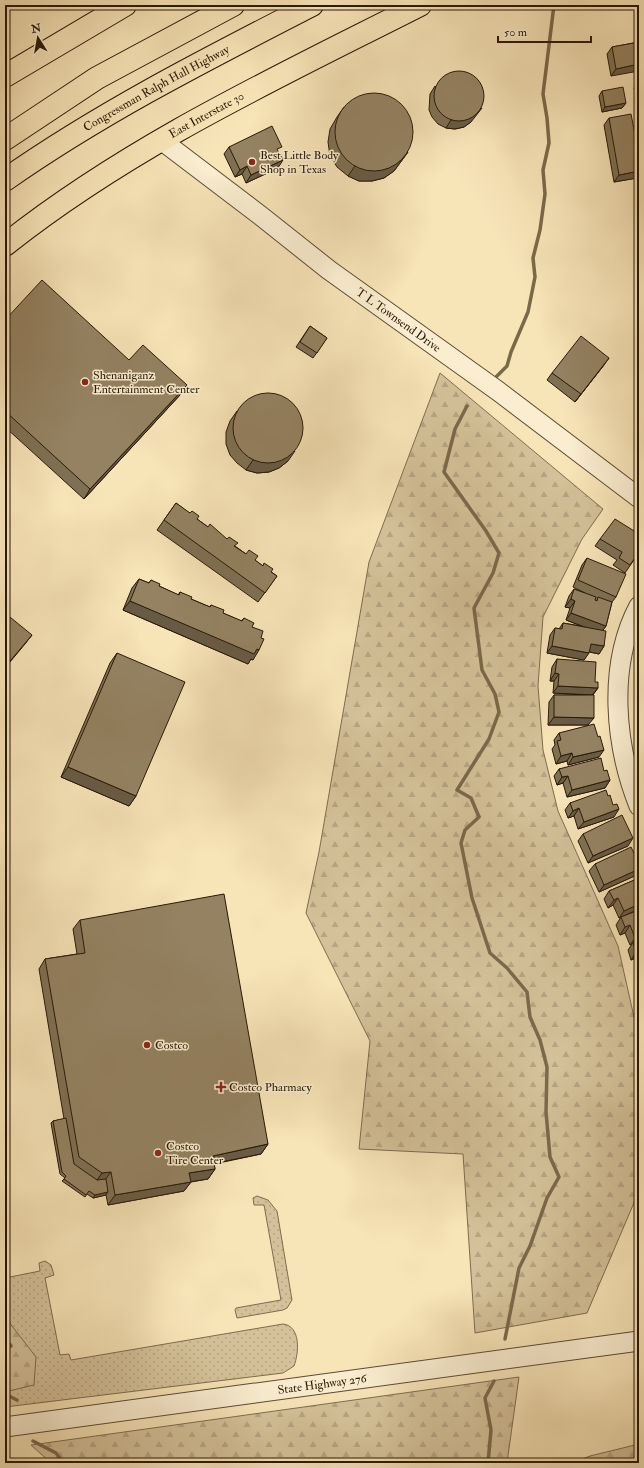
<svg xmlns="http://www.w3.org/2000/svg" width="644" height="1468" font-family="'IM FELL Double Pica',serif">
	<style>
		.green { fill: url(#green-dots); stroke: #7e6c4f }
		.forest { fill: url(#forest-firs); stroke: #7e6c4f }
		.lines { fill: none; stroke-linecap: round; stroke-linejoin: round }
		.stream { stroke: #7b694b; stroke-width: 3.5 }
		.minor-casing { stroke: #5c4b32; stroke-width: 21 }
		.major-casing { stroke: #291805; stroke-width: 24 }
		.highway-casing { stroke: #291805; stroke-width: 24 }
		.minor { stroke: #faedd0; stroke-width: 19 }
		.major { stroke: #f7e4b7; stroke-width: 22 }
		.highway { stroke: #f7e4b7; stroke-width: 22 }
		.wall { fill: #7f7054; stroke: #291805 }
		.shaded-wall { fill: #685b45; stroke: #291805 }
		.building { fill: #948262; stroke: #291805 }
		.poi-dot { fill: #8f2418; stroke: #faedd0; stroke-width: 1.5 }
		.labels { text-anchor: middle; stroke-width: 3; stroke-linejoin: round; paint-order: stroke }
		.street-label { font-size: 12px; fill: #291805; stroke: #faedd0 }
		.poi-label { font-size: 12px; fill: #291805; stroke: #faedd0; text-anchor: start }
	</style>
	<defs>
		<pattern id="green-dots" width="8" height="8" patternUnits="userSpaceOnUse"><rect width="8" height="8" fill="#d4c199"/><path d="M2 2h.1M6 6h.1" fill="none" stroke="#b6a582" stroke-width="1.8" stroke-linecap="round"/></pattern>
		<pattern id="forest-firs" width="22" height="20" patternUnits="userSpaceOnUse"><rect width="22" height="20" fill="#d4c199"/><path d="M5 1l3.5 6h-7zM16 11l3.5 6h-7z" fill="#b6a582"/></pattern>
	</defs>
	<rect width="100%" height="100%" fill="#f7e4b7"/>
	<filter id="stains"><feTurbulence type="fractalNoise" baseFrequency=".005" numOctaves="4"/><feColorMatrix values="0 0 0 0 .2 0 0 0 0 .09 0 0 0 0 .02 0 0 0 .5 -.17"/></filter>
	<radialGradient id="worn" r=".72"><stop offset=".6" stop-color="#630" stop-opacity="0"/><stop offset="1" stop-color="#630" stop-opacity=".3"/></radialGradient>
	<path class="green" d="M257,1196l11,4 9,11 15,89 -5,8 -4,2 -46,8 -2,-8 1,-2 45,-8 -17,-95h-10l-1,-7z
		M45,1261l6,4 3,10 -9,3 15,77 9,-1 2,6 212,-36c18,2 16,29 11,42l-11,7 -278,34v-129l35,-7 -1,-8z"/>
	<path class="forest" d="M440,373l163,136 -21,30 -39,78 -5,69 5,64 15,61 60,135 21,93v152l-52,122 -112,20 -12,-179 -104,-5 11,-108 -64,-128 13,-61 50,-290z
		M5,1317l31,40 -2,28 -29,7z
		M519,1377l-12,86h-456l-20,-18z
		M639,1444v19h-67l18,-7z"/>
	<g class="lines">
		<path class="stream" d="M496,377l11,-11 4,-14 17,-40 7,-35 -2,-19 7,-28 5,-36 -2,-24 6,-27 -2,-25 -4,-24 11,-89
			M467,406l-12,23 -11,43 42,59 13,22 -6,20 -19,35 8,62 13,24 4,18 -10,27 -32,51 14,8 8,19 -14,13 -4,13 11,55 18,55 17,15 20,24 3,25 10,23 7,27 -1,45 4,45 9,20 -12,21 -17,48 -11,22 -14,71
			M5,1339l6,7 -6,3
			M5,1394l12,6
			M33,1441l23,12 7,10
			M488,1463l3,-33 -6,-32 9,-17"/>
		<g class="minor-casing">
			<g id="minor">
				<path id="s1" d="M161,140l100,76 68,54 169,121 141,107"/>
				<path d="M639,606c-32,60 -24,140 0,200"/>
				<path id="s2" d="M5,1427l634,-86"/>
			</g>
		</g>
		<g class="major-casing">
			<g id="major">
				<path d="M5,76l120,-71"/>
				<path id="s3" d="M5,245c126,-100 273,-168 415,-240"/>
			</g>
		</g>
		<g class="highway-casing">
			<g id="highway">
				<path d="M5,139l92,-61 136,-73"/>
				<path id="s4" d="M5,180c97,-68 202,-121 307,-175"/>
			</g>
		</g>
		<use href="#minor" class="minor"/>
		<use href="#major" class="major"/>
		<use href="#highway" class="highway"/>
	</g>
	<path class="wall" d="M639,42l-28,34 -4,-22 5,-7z
		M639,81v31l-5,-24z
		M435,86l36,36 -7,5 -9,2 -9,-1 -8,-4 -6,-7 -3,-7 1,-16z
		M602,91l24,12 -4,5 -20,4 -3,-16z
		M344,107l64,45 -14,19 -10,7 -12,3h-13l-11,-5 -11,-9 -7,-11 -2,-14 2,-13 7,-12z
		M609,118l30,37v20l-2,3 -23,4 -10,-57z
		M229,147l50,5 -1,16 -32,15 -4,-9 -7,3 -11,-23z
		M5,320l175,75 -96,104 -79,-72z
		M310,326l17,12 -14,20 -17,-11z
		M604,365l-29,37 -28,-22 5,-7z
		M237,411l51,50 -9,7 -10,4 -12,1 -11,-3 -9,-7 -7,-8 -4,-11v-12l4,-11z
		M176,503l21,16 80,57 -19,26 -101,-72z
		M639,534v21l-1,-1 -13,19 -12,-8 4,-5 -22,-14 5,-7z
		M587,558l29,39 -4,5 -6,24 -3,4 1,16 -5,8 -10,-2 -5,8 -37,-7 3,-18 5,-7 4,1 4,-6 18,3 -15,-6 4,-12 -5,-1 4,-11 5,-7 11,4 -12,-6 9,-22z
		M139,579l10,4 2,-3 8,6 19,9 2,-3 11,7 19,8 1,-2 12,8 18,8 3,-3 8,9 1,33 -2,-1 -3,5 -125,-54 9,-22z
		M117,653l19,143 -7,10 -68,-29 49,-114z
		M557,659l38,23 3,6 -5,7 -5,30h-40l1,-23 5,-7h33l-34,-2 1,-12h-4l2,-14z
		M559,733l40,24 -31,8 -1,-4 -11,3 -4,-15 3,-4 -1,-5z
		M559,769l45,2 6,9 -5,8 -38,9 -4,-14 -6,2 -3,-9z
		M608,796l6,21 -36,12 -4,-13 -6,2 -3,-8 5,-7z
		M583,834l45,12 -40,17 -10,-22z
		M639,853v21l-40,18 -10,-21 6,-7 40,-9z
		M639,878v31l-20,9 -6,-13 -5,3 -4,-9 5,-8z
		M639,910v59l-3,-11 -5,2 -3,-10 4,-6 -2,1 -5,-12 -5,2 -4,-10 5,-8z
		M80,920l188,224 -7,10 -47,10 1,5 -7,10 -17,3 -7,9 -76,14 -2,-10 -13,3 -6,-4 -2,3 -23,-16 3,-3 -5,-4 -9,-51 2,-2 11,-2 -25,-150 6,-10 32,-5 -4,-25z"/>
	<path class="shaded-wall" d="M639,64v7l-28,5 5,-7z
		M626,103l-4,5 -20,4 3,-5z
		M482,108l-11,14 -7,5 -9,2 -9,-1 5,-8z
		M408,152l-14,19 -10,7 -12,3h-13l-11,-5 7,-10z
		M283,160l-5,8 -32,15 5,-8z
		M247,166l-5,8 -7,3 5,-7z
		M639,171v4l-2,3 -23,4 5,-7z
		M609,358l-5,7 -29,37 6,-8z
		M187,385l-7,10 -96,104 6,-10z
		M295,451l-7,10 -9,7 -10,4 -12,1 -11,-3 7,-10z
		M571,599l4,2 -5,7 -5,-1z
		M130,601l129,49 -6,10 -2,-1 -3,5 -125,-54z
		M571,613l35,13 -5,7 -35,-13z
		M32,635l-7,9 -20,24v-1z
		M591,644l13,2 -5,8 -13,-3z
		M552,646l37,7 -5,7 -37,-7z
		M555,673l4,1 -5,7h-4z
		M558,686l40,2 -6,7 -39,-2z
		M554,717l40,1 -6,7h-40z
		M604,750l-5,7 -31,8 5,-8z
		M572,753l-5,8 -11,3 5,-8z
		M68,767l68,29 -7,10 -68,-29z
		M568,776l-5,7 -6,2 5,-8z
		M610,780l-5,8 -38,9 5,-7z
		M579,808l-5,8 -6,2 5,-7z
		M619,809l-5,8 -36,12 6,-7z
		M633,838l-5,8 -40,17 5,-7z
		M639,869v5l-40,18 5,-7z
		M618,898l-5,7 -5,3 6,-8z
		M639,904v5l-20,9 5,-7z
		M630,925l-5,8 -5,2 5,-8z
		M639,936v6l-6,1 -1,1 -2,1 5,-7z
		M636,952h3v2l-3,4 -5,2z
		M268,1144l-7,10 -55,11 7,-9z
		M215,1169l-7,10 -25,4 6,-10z
		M111,1172l-7,9 -9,2 7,-10z
		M191,1182l-7,9 -76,14 7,-10z
		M108,1192l-2,3 -13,3 2,-3z"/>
	<path class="building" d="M639,42v22l-23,5 -4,-22z
		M434 96a25 25 0 1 1 50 0a25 25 0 1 1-50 0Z
		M623,87l3,16 -21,4 -3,-16z
		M335 132a39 39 0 1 1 78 0a39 39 0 1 1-78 0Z
		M631,114l8,41v16l-20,4 -10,-57z
		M272,126l10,21 -5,2 6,11 -32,15 -4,-9 -7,4 -11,-23z
		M42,280l87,80 14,-15 44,40 -97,104 -85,-78v-91z
		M310,326l17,12 -10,15 -17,-11z
		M581,336l28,22 -28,36 -29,-21z
		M233 428a35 35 0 1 1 70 0a35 35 0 1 1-70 0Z
		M176,503l14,10 2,-2 7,5 -2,3 11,8 2,-3 17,15 2,-2 9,6 -4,3 12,8 3,-4 9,6 -3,4 8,6 1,-3 9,6 -2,3 6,4 -12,17 -101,-73z
		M615,519l24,15v18l-9,13 -11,-7 3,-6 -22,-13z
		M587,558l39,16 -10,23 -38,-17z
		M139,579l10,4 2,-3 9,4 -1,2 20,9 1,-3 12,5 -1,2 19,8 1,-2 13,5 -1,3 19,8 2,-3 10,5 -2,4 11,4 -2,7 3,1 -5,11 -2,-1 -3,5 -124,-53z
		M574,589l22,8 -1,3 2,1 1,-4 14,5 -6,24 -35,-13 4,-12 -4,-2z
		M5,613l27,22 -27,32z
		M563,623l43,8 -2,15 -13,-2 -2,9 -37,-7 3,-18 7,1z
		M117,653l68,29 -49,114 -68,-29z
		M557,659l39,3 -1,20h3v6l-40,-2 1,-12 -4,-1z
		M554,695h40v23l-40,-1z
		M594,724l4,13 2,-1 4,14 -31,7 -1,-4 -11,3 -4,-15 4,-1 -2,-7z
		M601,758l3,13 3,-1 3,10 -38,10 -4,-14 -6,1 -3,-8z
		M606,790l2,6 2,-1 3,10 4,-1 2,5 -35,13 -5,-14 -6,3 -3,-8z
		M622,815l11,23 -40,18 -10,-22z
		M631,847l4,8 4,-2v16l-35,16 -9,-21z
		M639,878v26l-15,7 -6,-13 -4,2 -5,-9z
		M224,894l44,250 -55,12 2,13 -26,4 2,9 -76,13 -4,-23 -9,1 -23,-16 -34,-198 40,-6 -5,-33z
		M639,910v26l-4,2 -5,-13 -5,2 -4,-10z
		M639,941v11h-3l-3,-9z
		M66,1118l8,46 23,16 9,-1 2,13 -13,3 -6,-4 -3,4 -22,-16 2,-3 -4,-4 -9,-51z"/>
	<g class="poi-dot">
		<circle cx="252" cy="162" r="4"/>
		<circle cx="85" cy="382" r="4"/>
		<circle cx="147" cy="1045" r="4"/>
		<path d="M219 1081h4v4h4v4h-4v4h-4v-4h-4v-4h4z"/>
		<circle cx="158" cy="1153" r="4"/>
	</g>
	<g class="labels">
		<g class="street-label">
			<text dy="4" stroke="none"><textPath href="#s4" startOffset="177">Congressman Ralph Hall Highway</textPath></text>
			<text dy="4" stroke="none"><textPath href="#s3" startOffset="240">East Interstate 30</textPath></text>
			<text dy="4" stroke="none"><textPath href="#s1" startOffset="298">T L Townsend Drive</textPath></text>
			<text dy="4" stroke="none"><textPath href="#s2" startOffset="320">State Highway 276</textPath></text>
		</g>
		<g class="poi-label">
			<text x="260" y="159">Best Little Body<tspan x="260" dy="14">Shop in Texas</tspan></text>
			<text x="93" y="379">Shenaniganz<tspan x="93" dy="14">Entertainment Center</tspan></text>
			<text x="155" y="1049">Costco</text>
			<text x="229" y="1091">Costco Pharmacy</text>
			<text x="166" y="1150">Costco<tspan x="166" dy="14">Tire Center</tspan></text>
		</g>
	</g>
	<rect width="644" height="1468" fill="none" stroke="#f7e4b7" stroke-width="20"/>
	<rect x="6" y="6" width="632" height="1456" fill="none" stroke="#291805" stroke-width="2"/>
	<rect x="10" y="10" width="624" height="1448" fill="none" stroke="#291805"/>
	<g transform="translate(38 38) rotate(349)" stroke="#faedd0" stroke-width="3" paint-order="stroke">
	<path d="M0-3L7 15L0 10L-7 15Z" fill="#291805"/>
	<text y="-6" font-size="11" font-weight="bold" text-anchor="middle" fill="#291805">N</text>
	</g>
	<path d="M498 36v6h93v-6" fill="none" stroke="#291805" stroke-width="2"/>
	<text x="504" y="36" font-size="12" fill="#291805" stroke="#faedd0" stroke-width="3" paint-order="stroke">50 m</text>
	<rect width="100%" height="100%" filter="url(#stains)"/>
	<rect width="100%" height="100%" fill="url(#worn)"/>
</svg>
